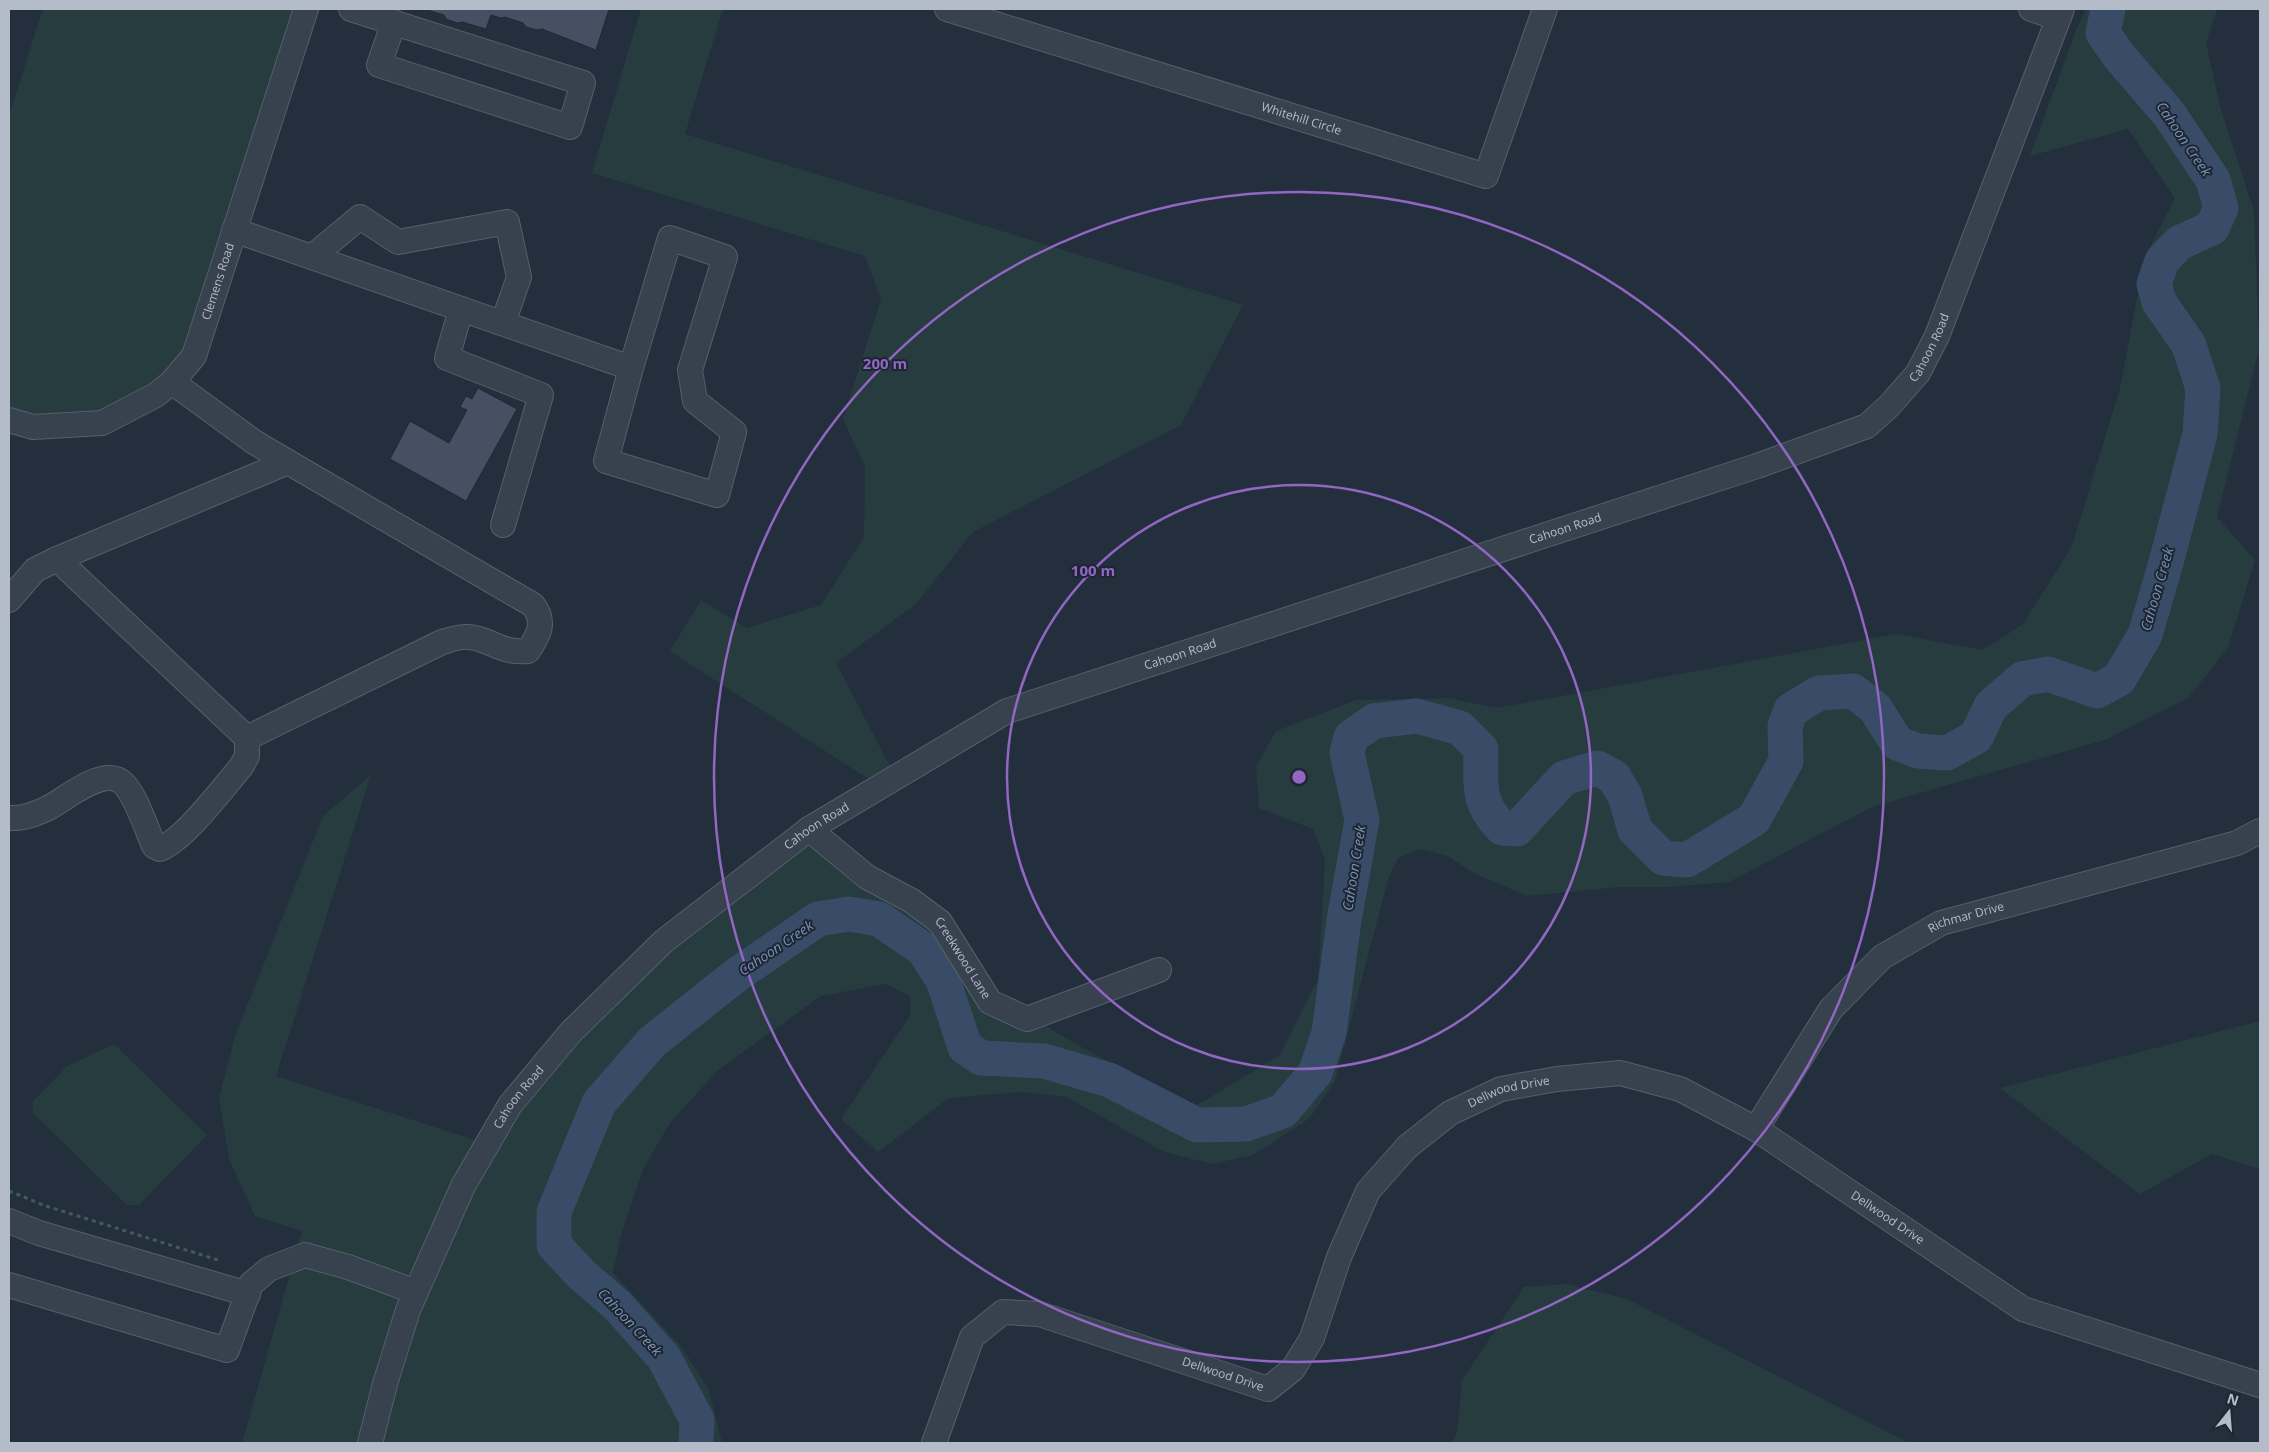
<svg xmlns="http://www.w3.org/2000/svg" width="2269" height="1452" font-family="'Open Sans',sans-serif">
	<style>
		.green { fill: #263c3f }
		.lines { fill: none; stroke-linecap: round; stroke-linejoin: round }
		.river { stroke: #394c67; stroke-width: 35 }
		.building { fill: #455162; stroke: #1f2835 }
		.minor-casing { stroke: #565f6c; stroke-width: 26 }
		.path { stroke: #44595c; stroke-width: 3; stroke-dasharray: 4 4; stroke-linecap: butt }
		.minor { stroke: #38414e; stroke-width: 24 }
		.ring { fill: none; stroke: #9266c3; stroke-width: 2.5 }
		.labels { text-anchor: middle; stroke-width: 4; stroke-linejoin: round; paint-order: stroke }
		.street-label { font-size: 12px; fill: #b4bcc9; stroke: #1d2633 }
		.water-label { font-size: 14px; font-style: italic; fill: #7c92b1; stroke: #1d2633 }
		.centre { fill: #9266c3; stroke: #1d2633; stroke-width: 2.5 }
		.ring-label { font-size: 15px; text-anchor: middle; font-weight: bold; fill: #9266c3; stroke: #1d2633; stroke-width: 4; stroke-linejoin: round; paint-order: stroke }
	</style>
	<rect width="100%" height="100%" fill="#242f3e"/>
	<path class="green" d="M43,9h252l-110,341 -28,33 -57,31 -68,4 -23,-8v-295z
		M641,9h82l-38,125 558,171 -62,120 -208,107 -56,71 -81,60 55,105 -21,12 -200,-129 31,-51 46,28 74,-23 43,-68 1,-70 -22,-48 38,-120 -16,-43 -273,-83z
		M2086,9h131l-11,34 15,67 33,101 5,138 -42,168 38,43 -27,88 -40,50 -83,42 -233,67 -143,75 -62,5h-48l-92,9 -52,-22 -27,-18 -27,-7 -23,9 -9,18 -54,205 -25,37 -57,37 -41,9 -48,-12 -97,-55 -45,-5 -73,6 -71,54 -37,-33 70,-105 -1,-18 -24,-12 -65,12 -104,75 -47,52 -26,44 -23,68 -8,38 68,73 28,44 13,53h-480l60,-212 -47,-15 -26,-57 -10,-61 16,-62 88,-220 48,-41 -95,301 202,65 41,-58 291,-263 71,53 114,122 79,48 120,64 86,-52 38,-76 7,-119 -12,-31 -54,-21 -3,-42 20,-35 80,-31 92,-2 49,10 399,-74 87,16 40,-26 49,-78 48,-158 25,-131 30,-59 -47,-69 -98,27 46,-126z
		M2260,1021v148l-48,-15 -72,40 -140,-106z
		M114,1044l93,91 -68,70h-12l-94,-92v-12l33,-34z
		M1566,1284l61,15 282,144h-457l5,-11 5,-52 62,-93z"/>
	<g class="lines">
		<path class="river" d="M696,1443l1,-23 -33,-62 -46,-52 -37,-32 -27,-29v-33l45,-109 53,-61 83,-66 83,-57 31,-5 30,5 44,30 20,31 22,67 16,11 63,3 65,19 88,45 49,-1 37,-13 32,-38 14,-40 15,-113 18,-100 -15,-67 4,-16 23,-16 43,-5 43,12 21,21c0,35 -5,53 21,79l15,1 47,-51 33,-10 17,9 11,19 10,34 28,28 24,2 67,-41 32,-58 -1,-35 6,-16 28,-17 34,-2 22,17 22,35 21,8 29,2 29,-16 15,-31 31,-27 26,-5 49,17 22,-12 26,-44 20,-69 35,-132 3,-45 -14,-44 -30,-43 -5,-18 8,-23 17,-18 33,-15 9,-20 -8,-28 -44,-66 -50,-58 -16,-23 5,-24"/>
	</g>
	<path class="building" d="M424,9h185l-13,41 -54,-21 -5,1 -11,-3 -3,-4 -18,-6 -4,1 -10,-3 -5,14 -24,-7 -5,1 -11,-4 -2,-4z
		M478,388l39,21 -51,92 -76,-42 20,-38 39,22 18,-33 -7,-3 6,-11 6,3z"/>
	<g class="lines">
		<g class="minor-casing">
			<g id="minor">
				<path d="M351,9l232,74 -13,44 -191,-62 15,-43"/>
				<path id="s1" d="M947,9l539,167 59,-167"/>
				<path d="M2031,9l27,9"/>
				<path d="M234,230l397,138 -25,93 111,34 17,-63 -39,-31 -5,-31 35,-113 -55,-19 -39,130"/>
				<path d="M312,257l48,-40 38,25 109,-20 12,55 -16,46"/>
				<path d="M461,309l-14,49 94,37 -38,130"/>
				<path d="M172,382l82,60 34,20"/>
				<path id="s2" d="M9,420l24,7 69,-4 54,-28 16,-13 22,-26 112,-347"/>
				<path d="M57,559l231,-97 245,143c13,17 6,30 -5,46 -28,3 -38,-13 -60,-14 -9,-1 -18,3 -26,5l-195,96"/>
				<path d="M9,600l26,-30 22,-11 190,179v18l-6,11c-20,23 -55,71 -81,82l-6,-3c-8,-18 -17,-48 -30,-62 -18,-19 -55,12 -72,22 -13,7 -27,13 -43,12"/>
				<path id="s3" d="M809,829l58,48 45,24 28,21 50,80 37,17 132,-49"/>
				<path id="s4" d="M1756,1129l75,-120 51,-52 59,-34 296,-80 23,-12"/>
				<path d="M9,1221l30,12 209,61"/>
				<path d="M9,1285l218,65 24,-66 18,-15 36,-14 43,12 68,25"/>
				<path id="s5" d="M370,1443l15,-59 23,-74 55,-124 47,-81 61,-73 93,-91 145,-112 198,-118 750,-245 110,-40 22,-20 29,-33 19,-37 125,-327"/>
				<path id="s6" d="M934,1443l38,-106 31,-25 36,2 229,75 25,-20 19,-31 27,-81 29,-66 39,-44 43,-34 51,-24 56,-10 63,-6 60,16 76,40 267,180 237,76"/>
			</g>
		</g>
		<path class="path" d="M9,1191l37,15 172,54"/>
		<use href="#minor" class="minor"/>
	</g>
	<g class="ring">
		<circle cx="1299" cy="777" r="292"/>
		<circle cx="1299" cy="777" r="585"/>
	</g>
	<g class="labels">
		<g class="street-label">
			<text dy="4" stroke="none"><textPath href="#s1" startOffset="371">Whitehill Circle</textPath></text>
			<text dy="4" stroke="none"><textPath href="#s2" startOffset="288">Clemens Road</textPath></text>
			<text dy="4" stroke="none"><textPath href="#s5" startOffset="2014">Cahoon Road</textPath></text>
			<text dy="4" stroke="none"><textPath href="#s5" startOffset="1594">Cahoon Road</textPath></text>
			<text dy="4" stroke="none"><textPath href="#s5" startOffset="1189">Cahoon Road</textPath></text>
			<text dy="4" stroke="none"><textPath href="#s5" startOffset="784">Cahoon Road</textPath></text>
			<text dy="4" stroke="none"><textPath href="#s4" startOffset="308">Richmar Drive</textPath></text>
			<text dy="4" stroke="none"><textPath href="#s3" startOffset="204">Creekwood Lane</textPath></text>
			<text dy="4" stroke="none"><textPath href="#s6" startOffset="832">Dellwood Drive</textPath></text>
			<text dy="4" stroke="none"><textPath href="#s5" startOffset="379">Cahoon Road</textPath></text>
			<text dy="4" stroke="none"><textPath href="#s6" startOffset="1252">Dellwood Drive</textPath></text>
			<text dy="4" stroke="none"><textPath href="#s6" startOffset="382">Dellwood Drive</textPath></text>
		</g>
		<g class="water-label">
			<text transform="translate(2184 139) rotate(56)" y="5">Cahoon Creek</text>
			<text transform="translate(2157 589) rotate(-74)" y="5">Cahoon Creek</text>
			<text transform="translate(1354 868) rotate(-81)" y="5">Cahoon Creek</text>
			<text transform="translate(776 948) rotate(-34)" y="5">Cahoon Creek</text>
			<text transform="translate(630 1322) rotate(47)" y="5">Cahoon Creek</text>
		</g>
	</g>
	<circle cx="1299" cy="777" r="8" class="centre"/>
	<g class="ring-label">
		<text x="885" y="369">200 m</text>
		<text x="1093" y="576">100 m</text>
	</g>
	<rect width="2269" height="1452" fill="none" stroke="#b4bcc9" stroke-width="20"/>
	<g transform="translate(2229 1412) rotate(17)" stroke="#1d2633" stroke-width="4" paint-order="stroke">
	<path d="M0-4L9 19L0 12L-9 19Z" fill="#b4bcc9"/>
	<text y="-8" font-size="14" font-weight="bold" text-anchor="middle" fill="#b4bcc9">N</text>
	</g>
</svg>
